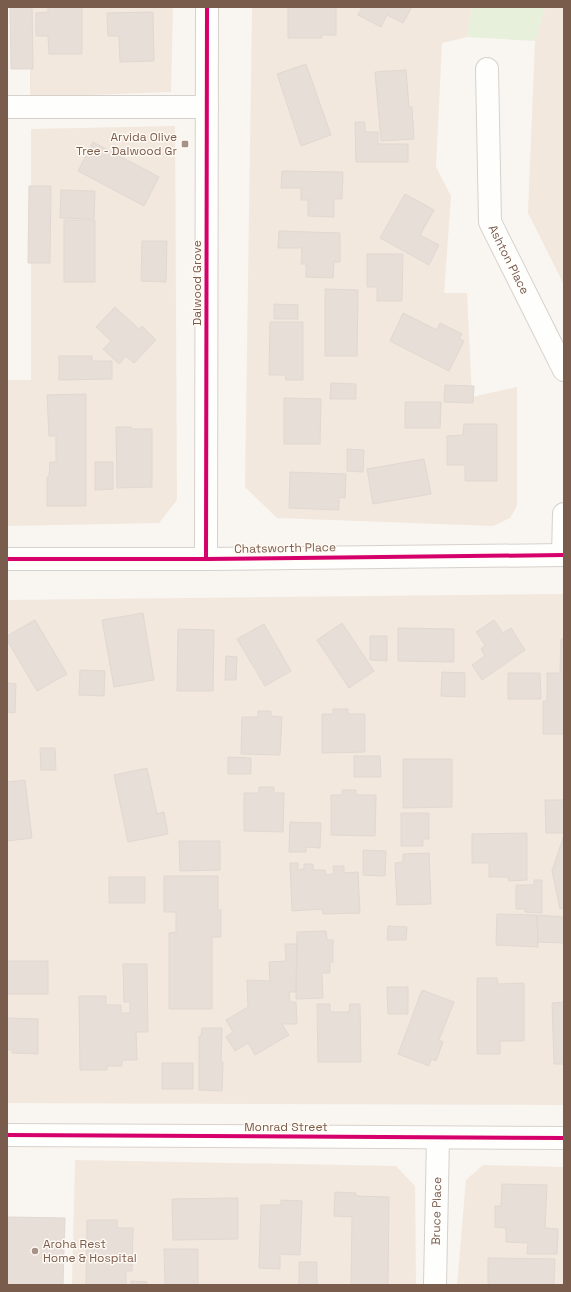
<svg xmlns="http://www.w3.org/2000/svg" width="571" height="1292" font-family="'Space Grotesk',sans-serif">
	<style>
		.residential { fill: #f2e8de }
		.park { fill: #e7f0db }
		.building { fill: #e6ded7; stroke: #e2d8d2 }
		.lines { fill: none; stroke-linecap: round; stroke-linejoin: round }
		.street-casing { stroke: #d7d1cb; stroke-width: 24 }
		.secondary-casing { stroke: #d9d2cb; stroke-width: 24 }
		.street { stroke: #fefefd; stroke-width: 22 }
		.secondary { stroke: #fefefd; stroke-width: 22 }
		.cycleway-casing { stroke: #fffaf3; stroke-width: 6 }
		.cycleway { stroke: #d6006c; stroke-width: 4 }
		.poi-dot { fill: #a69286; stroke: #fffaf3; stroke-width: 1.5 }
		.labels { text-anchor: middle; stroke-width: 3; stroke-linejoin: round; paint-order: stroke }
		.poi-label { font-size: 12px; fill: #7a5c4d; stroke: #fffaf3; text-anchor: end }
		.street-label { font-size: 12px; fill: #7a5c4d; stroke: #fffaf3 }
	</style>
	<rect width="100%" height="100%" fill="#f9f5f0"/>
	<path class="residential" d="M30,7h143l-2,85 -141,5z
		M252,7h220l-5,30 -25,6 -6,124 15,29 -7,97h23l5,104 45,-10v119l-7,12 -17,8 -216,-8 -32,-31z
		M545,7h19v278l-36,-72 7,-172z
		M175,126l2,374 -18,23 -152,3v-146h24v-251z
		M564,594v511l-557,-2v-503z
		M75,1160l321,6 19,20 1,99h-344z
		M483,1165l81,2v118h-107l9,-105z"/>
	<path class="park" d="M472,7h73l-10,34 -68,-4z"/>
	<path class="building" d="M10,7h22l1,62h-22z
		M48,7h34v47h-33l-1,-18h-12v-23l12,-1z
		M288,7h48v28h-14v3h-34z
		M362,7h50l-9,16 -16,-8 -6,12 -23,-12z
		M153,12l1,49 -34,1 -1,-26h-11l-1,-23z
		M306,64l25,71 -30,11 -24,-72z
		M406,70l3,37h3l2,32 -33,2 -6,-69z
		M355,122h10v10h13v12h30v18h-52z
		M93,142l66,35 -15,29 -66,-35z
		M282,171l61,1 -1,27h-8v18l-26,-1v-16h-7v-12h-20z
		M29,186h22l-1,77h-22z
		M61,190l34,1 -1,28 -34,-1z
		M405,194l29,16 -14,25 19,10 -10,20 -49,-27z
		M64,220h31v62h-31z
		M279,231l61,2v29h-6l-1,16 -27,-1v-13h-5l1,-16h-24z
		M142,241h25l-1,41 -25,-1z
		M367,254h36l-1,47h-25v-14h-10z
		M325,289l33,1 -1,66h-32z
		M274,304l24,1v14h-24z
		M115,307l24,22 3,-3 14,14 -22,23 -8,-7 -7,8 -16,-15 8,-8 -15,-14z
		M403,313l34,17 3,-7 22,11 -3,5 5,2 -15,30 -59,-30z
		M270,322h33v58h-17l-1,-5h-16z
		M59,356h33v5h20v18l-53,1z
		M331,383l25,1v15h-26z
		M445,385l29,1 -1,17 -29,-1z
		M86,394v112h-39v-29h2l1,-15h6v-26h-7l-2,-41z
		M284,398l37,1 -1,45h-36z
		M405,402h36l-1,26h-35z
		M464,424h33v57h-32v-16h-18v-29l16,-1z
		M116,427h15v2h21v58l-35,1z
		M347,449l17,1 -1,22 -16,-1z
		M424,459l7,35 -58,10 -6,-35z
		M95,462h18v27l-18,1z
		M290,472l56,2 -1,24 -6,-1v13l-50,-2z
		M143,613l11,67 -40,7 -12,-67z
		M35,620l32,54 -30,17 -30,-51v-4z
		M494,620l9,13 8,-5 14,22 -43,30 -10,-15 13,-9 -4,-7 4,-4 -9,-13z
		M342,623l32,48 -25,17 -32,-48z
		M264,624l27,47 -26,15 -28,-47z
		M398,628l56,1v33l-56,-1z
		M178,629l36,1 -1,61h-36z
		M370,636h17v25l-17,-1z
		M561,639h3v95h-21v-33h4v-28h13z
		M226,656l11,1 -1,23h-11z
		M80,670l25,1 -1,25 -25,-1z
		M442,672l23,1v24l-24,-1z
		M508,673h32l1,26h-33z
		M7,683l9,1 -1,29 -8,-1z
		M333,709h15v5h17v38l-43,1v-39h11z
		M258,711h13v5l11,1 -2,38 -39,-1 1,-37h16z
		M40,748h15l1,22h-15z
		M354,756h26l1,21h-27z
		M228,757l23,1v16h-23z
		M403,759h49v48l-49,1z
		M147,768l10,46 7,-2 4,22 -40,8 -14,-67z
		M25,780l7,58 -25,3v-59z
		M259,787h15v6h10l-1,39 -39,-1v-38h15z
		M342,790h14v5h20l-1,41 -44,-1v-40h11z
		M545,800h19v33h-18z
		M401,813h28v26h-6v7h-22z
		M290,822l31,1 -1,25 -14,-1v5h-17z
		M527,833v47l-18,1 -1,-4h-19v-14h-17v-29z
		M564,835v73l-4,1 -8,-38z
		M179,841h41v29l-40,1z
		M363,850l23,1 -1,25 -22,-1z
		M429,853l2,51 -34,1 -2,-42 8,-1v-8z
		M290,863h8v7l6,-1v-5h9v6h12l1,5 8,-1 -1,-8h11v7l14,-1 2,41 -37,1 -1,-5 -30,2z
		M164,876h54v34h3v27h-9v72h-43v-76l7,-1v-20h-12z
		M109,877h36v26h-36z
		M534,880h8v33l-17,-1v-3h-9v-24h18z
		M497,914l40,1 1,32 -42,-2z
		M537,915l27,2v26l-26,-1z
		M388,926l19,1 -1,13h-19z
		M326,931l1,9h6v22h-3v11h-8l1,25 -27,1 1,-67z
		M285,944h12l-1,48h-7l1,10h6l1,22h-15l7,11 -34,20 -7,-12 -13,8 -9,-14 7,-5 -7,-12 22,-13 -1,-27 23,1 -1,-19 17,-1z
		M7,961h41v33h-41z
		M123,964h24l1,68h-12l1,28h-15v6h-15v4h-27l-1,-74h27v9h15v8h9v-11h-6z
		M477,978h20l1,6 26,-1v58h-24v13h-23z
		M387,987h21v27h-20z
		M422,990l32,12 -15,38 4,2 -7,19 -5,-2 -2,7 -31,-12z
		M564,1002v62h-10l-2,-61z
		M317,1004h13v8h19l1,-8h10l1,58h-43z
		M7,1018l31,1v35l-26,-1v-3h-5z
		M202,1028h20l-1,34h2l-1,29 -23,-1v-54h2z
		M162,1063h31v26h-31z
		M502,1184l45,1 -2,43 13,1 -1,25h-30l1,-11 -22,-1v-14l-11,-1v-21h6z
		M335,1192l21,1v3l33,1 -1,88h-37l1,-68 -18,-1z
		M238,1198v41l-65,1 -1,-41z
		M281,1200l21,1 -2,54 -20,-1v15l-21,-1 2,-63h20z
		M7,1217l58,1 -2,67h-56z
		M87,1220h30v8h16l-1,43h-6v14h-40z
		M164,1249h34v36h-33z
		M488,1258l67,1 -1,26h-66z
		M299,1262h18v23h-18z
		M131,1281l16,1v3h-16z"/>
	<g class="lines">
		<g class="street-casing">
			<g id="street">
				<path id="s1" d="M487,69l3,153 74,148"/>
				<path d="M7,107h200"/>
				<path d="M563,555l1,-41"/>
				<path d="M7,559h199l358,-4"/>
				<path d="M206,559l1,-552"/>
				<path id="s2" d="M435,1285l3,-147"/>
			</g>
		</g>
		<g class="secondary-casing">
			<path id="secondary" d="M7,1135l557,3"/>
		</g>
		<use href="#street" class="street"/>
		<use href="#secondary" class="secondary"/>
		<g class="cycleway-casing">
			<path id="cycleway" d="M7,559h199l358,-4
				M206,559l1,-552
				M7,1135l557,3"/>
		</g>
		<use href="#cycleway" class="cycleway"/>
	</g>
	<g class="poi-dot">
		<rect x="181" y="140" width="8" height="8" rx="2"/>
		<circle cx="35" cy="1251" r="4"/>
	</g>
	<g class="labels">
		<g class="poi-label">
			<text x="177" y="141">Arvida Olive<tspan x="177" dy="14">Tree - Dalwood Gr</tspan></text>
			<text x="43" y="1248" text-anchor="start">Aroha Rest<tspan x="43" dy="14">Home &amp; Hospital</tspan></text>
		</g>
		<g class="street-label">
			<text dy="4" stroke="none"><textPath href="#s1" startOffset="195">Ashton Place</textPath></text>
			<text transform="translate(197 283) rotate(-90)" y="4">Dalwood Grove</text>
			<text transform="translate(285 548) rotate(-1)" y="4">Chatsworth Place</text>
			<text x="286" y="1131">Monrad Street</text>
			<text dy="4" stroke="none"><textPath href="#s2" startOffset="74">Bruce Place</textPath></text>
		</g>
	</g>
	<rect width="571" height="1292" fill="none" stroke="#7a5c4d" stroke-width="16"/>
</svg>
